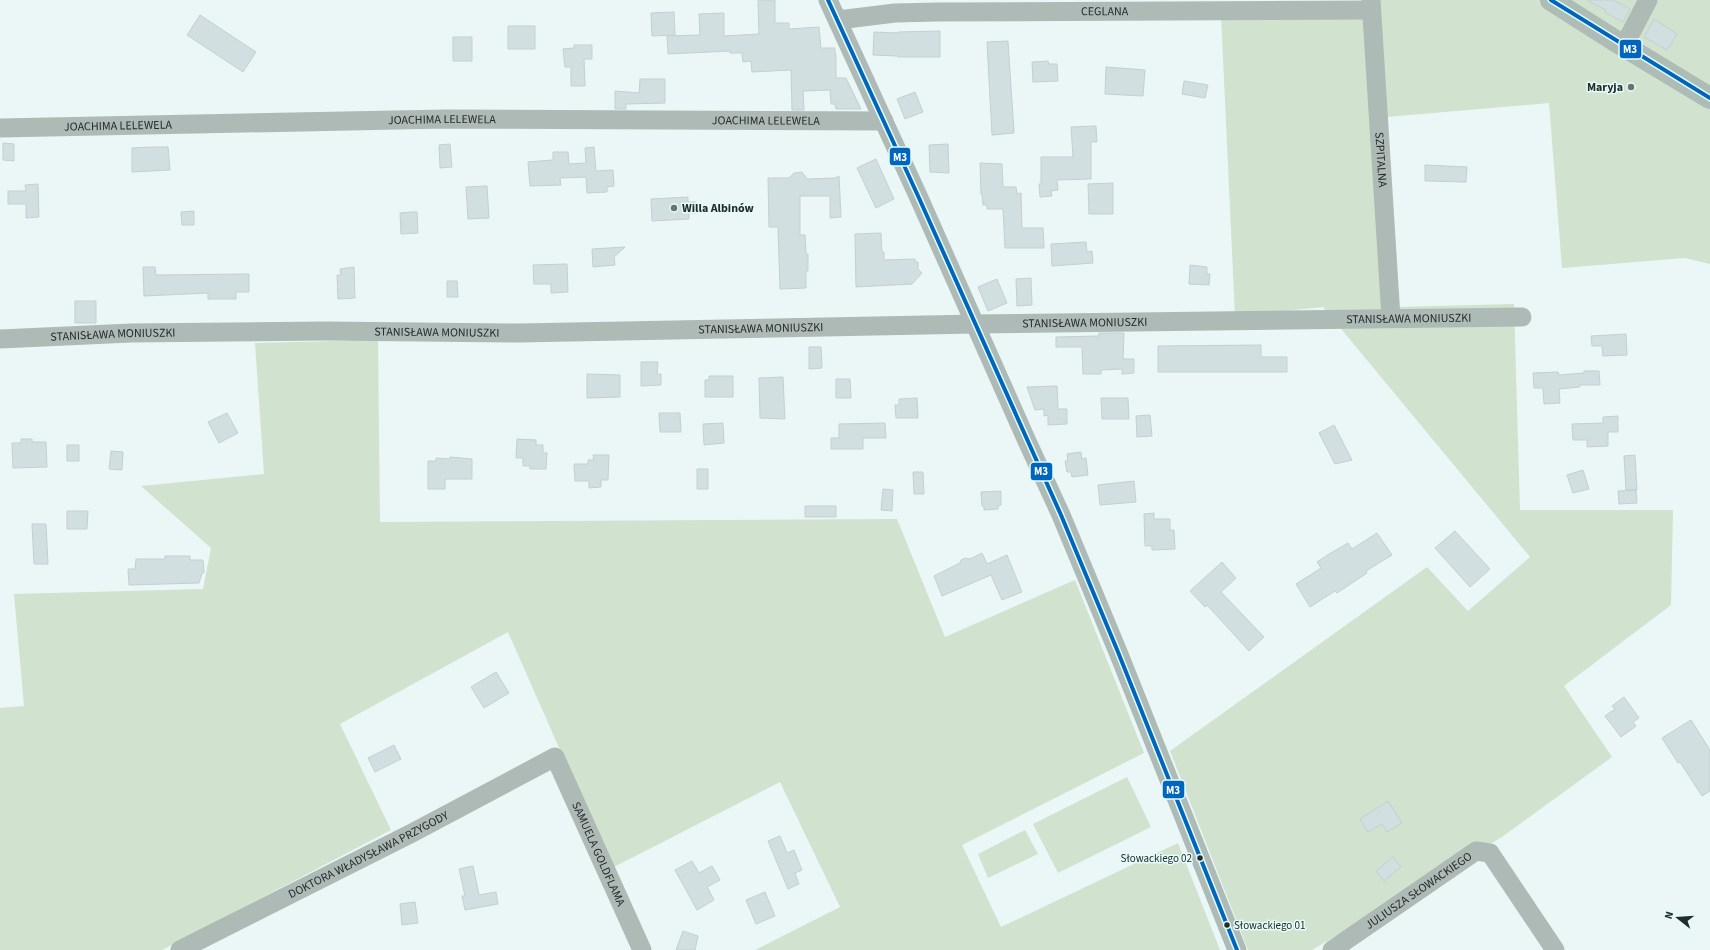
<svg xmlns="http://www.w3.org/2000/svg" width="1710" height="950" font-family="'Source Sans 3',sans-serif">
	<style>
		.green { fill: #d1e2cf }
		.building { fill: #d1dfe1; stroke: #c5cfd0 }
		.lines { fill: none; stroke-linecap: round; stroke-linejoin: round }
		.minor { stroke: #aebab5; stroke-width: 19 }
		.major { stroke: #aebcb6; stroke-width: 22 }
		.bus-1-casing { stroke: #e5fcfa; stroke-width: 7 }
		.bus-1 { stroke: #0065bd; stroke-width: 4 }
		.poi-dot { fill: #697372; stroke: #e5fcfa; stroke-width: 1.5 }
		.bus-dot { fill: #232c2b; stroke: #e5fcfa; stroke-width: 1.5 }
		.labels { text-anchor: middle; stroke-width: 3; stroke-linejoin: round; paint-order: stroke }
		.bus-label { font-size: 11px; fill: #232c2b; stroke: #e5fcfa; text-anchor: end }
		.street-label { font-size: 12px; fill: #232c2b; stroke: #e5fcfa }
		.poi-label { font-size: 12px; font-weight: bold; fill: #232c2b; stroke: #e5fcfa; text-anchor: end }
		.line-badge { stroke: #e5fcfa; stroke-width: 1.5 }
		.badge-label { font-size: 11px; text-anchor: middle; font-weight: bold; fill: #fff }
	</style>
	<rect width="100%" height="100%" fill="#eaf7f6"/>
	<path class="green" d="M1364,0h346v264l-25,-6 -123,10 -13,-165 -162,14 9,190 118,-3 6,206h153l-2,95 -107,81 48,71 -110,80 -190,113h-64l-78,-199 257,-184 41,44 62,-54 -207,-250 -88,9 -14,-301 142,-1z
		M378,340l2,182 517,-3 48,118 130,-57 69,173 -182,92 39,82 177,-84 42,107h-465l85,-43 -60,-125 -168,86 -104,-236 -168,92 51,106 -229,120h-162v-242l24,-2 -10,-112 189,-5 8,-41 -70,-62 123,-12 -9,-131z
		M1127,777l24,50 -93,46 -25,-49z
		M1025,830l13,24 -50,24 -10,-24z"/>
	<path class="building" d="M758,0h17v23h14v6l30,-2 2,21h14v6h1v24h10l15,31h-25l-1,-5h-4l-1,-14 -27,1 1,19h-12l-1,-40 -39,2 -1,-11 -8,1 -1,-9h-12v-2l-62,3 -1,-18 33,-1 -1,-21 25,-1v23l35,-2z
		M1587,0h26l17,9 -7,13 -18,-10 1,-2z
		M674,12l1,23 -23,1 -1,-23z
		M200,15l56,37 -13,20 -56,-37z
		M1654,19l23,15 -10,16 -23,-13z
		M508,26h27v23h-27z
		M940,31v26h-42v-1l-25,-1 1,-23 24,1v-1z
		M453,37h19v24h-19z
		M1008,41l6,92 -22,2 -5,-93z
		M574,45h18v14h-8l1,27h-14v-19h-6l-2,-18 11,-1z
		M1048,61l1,3h8l1,17 -25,1 -1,-20z
		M1106,67l39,3 -2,26 -38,-2z
		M640,79h25v24l-39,1v5h-11v-18l24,2z
		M1184,81l24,4 -3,13 -23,-4z
		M915,92l8,20 -18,7 -8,-20z
		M1096,126l1,16h-6v37l-34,1 1,10 -7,1 1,5 -12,1 -1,-13h2v-27h32l-2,-30z
		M3,143l11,1v17l-11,-1z
		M450,144l2,23 -12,1 -1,-23z
		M948,144l1,29 -19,-1 -1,-27z
		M153,147h15l2,23 -38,2v-24z
		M594,147l2,24 17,-1 1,16 -7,1v5l-20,1 -1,-16 -26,1 1,7 -31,1 -2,-24 25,-2v-8h15l1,12 17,-1 -1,-15z
		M876,159l18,40 -18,9 -19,-40z
		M980,163l22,1 1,23h13l1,7 4,-1 1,35h21l1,20h-39l-2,-39h-16v-4h-4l-1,-11h-1z
		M1425,165l42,2 -1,15 -41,-1z
		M802,172l5,7 28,-1 4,-2 2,41 -11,1v-22h-30v39h5l1,19h2v17h-2v17l-26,1 -2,-62h-9l-1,-49h21l5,-5z
		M1113,183v31h-24l-1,-30z
		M38,184l1,33 -13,1v-14h-18v-13h18l-1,-6z
		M487,186l2,32 -21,1 -2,-32z
		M688,197v5h8v11h-7v6l-37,2 -1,-22z
		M194,211v14h-12l-1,-13z
		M413,212h4l1,21 -17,1 -1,-21z
		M881,233l1,19h2v8l31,-1v3h3v7l4,4 -10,11 -56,3 -1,-53z
		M1086,242l1,10 5,-1 1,12 -41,3 -1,-22z
		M625,247l-11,10 1,8 -22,2 -1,-18z
		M567,264l1,28 -17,1v-9h-17l-1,-19z
		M1190,265l17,2v7h3l-1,11 -20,-1z
		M143,267h12l1,8 93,-1v18h-13v7h-28v-6l-64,3z
		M354,267l1,31 -17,1 -1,-24h4l-1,-6z
		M1031,278l1,27 -15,1 -1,-27z
		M997,279l10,24 -19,8 -10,-24z
		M447,281h10l1,16h-11z
		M75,301h21v22h-21z
		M1099,333h25l-1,26h11v14l-12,1v-5l-21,1v4h-18l-1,-27h-26v-10l43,-1z
		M1626,334l1,21 -24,1 -1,-10h-10l-1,-10z
		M1261,345v12h26v15h-129v-26z
		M809,347h12l1,21 -13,1z
		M641,362h17l-1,12h4v11l-20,1z
		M1584,371h15l1,14h-20v2l-21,2 1,14 -16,1 -1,-16h-9l-1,-15 25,-1 1,3 25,-2z
		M587,374l33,1v22l-33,1z
		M709,376h24v21h-28v-17h4z
		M783,377l2,42 -25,-1 -1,-40z
		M836,379h14l1,19h-15z
		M1057,386l1,23h9v15l-19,1v-10l-4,1v-7l-9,1 -8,-23z
		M917,398l1,20h-22l-1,-13h4v-6z
		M1101,398h27l1,21h-27z
		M227,413l11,20 -19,10 -11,-21z
		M659,413h21l1,19h-21z
		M1150,415l2,21 -15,1 -1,-21z
		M1618,416v16h-10v14l-21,1v-7h-14l-1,-16 31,-1v-6z
		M723,423l1,20 -20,2 -1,-21z
		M885,423l1,15h-23v11h-32v-11h8v-14z
		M1334,425l18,35 -17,4 -16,-31z
		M21,439h11v3h14l1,25 -34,1 -1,-25h9z
		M517,439l19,1v5h7v8h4l-1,16h-16v-3h-7v-8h-7z
		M67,445h12v16h-12z
		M111,451l12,1 -1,18 -13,-1z
		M1081,452l1,7 4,-1 2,17 -16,2 -1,-5h-4l-2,-11h3l-1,-7z
		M593,455h16l-1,25h-7v7l-12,1v-7h-14l-1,-17h14v-4h6z
		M1635,455l2,35h-11l-2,-34z
		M450,457l22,2v20h-27v10h-17v-28h8v-3l14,1z
		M697,469h11v20h-11z
		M1583,470l6,19 -16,4 -6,-18z
		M913,472h10l1,22h-10z
		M1134,481l2,21 -36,3 -2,-20z
		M883,489l10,1 -1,21 -11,-1z
		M1636,490l1,13 -18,1 -1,-13z
		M1001,491v14l-3,1v3l-14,1v-4h-2l-1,-14z
		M805,506h31v11h-31z
		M67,511h21l-1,18h-20z
		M1154,513v6h16v11h4l1,19 -23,1v-4h-7l-1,-32z
		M32,524h14l2,40h-14z
		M1455,531l35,38 -20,18 -35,-39z
		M1377,533l15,22 -26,16 1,2 -30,20 -2,-2 -25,16 -14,-23 25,-16 -4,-6 12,-8 19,-11 4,6z
		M982,553l5,11 20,-9 15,37 -20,8 -11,-25 -49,21 -8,-20 26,-13 1,-3 5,-2 4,1z
		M165,556h25v4h13l1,13h-2l-3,10 -70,2 -1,-16h7l1,-10h29z
		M1222,562l14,16 -15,14 43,45 -15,14 -42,-46 -2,2 -15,-16z
		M496,672l13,21 -25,15 -13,-21z
		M1624,697l15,21 -6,4 3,4 -15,11 -16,-21 10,-7 -3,-3z
		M1691,720l19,30v41l-8,5 -22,-34 -2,1 -16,-25z
		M394,745l7,14 -26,13 -7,-14z
		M1388,801l14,22 -15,9 -5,-8 -14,8 -8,-13z
		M780,836l7,17 7,-3 8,20 -7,3 4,11 -11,5 -20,-48z
		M1393,857l8,10 -17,14 -8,-10z
		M692,861l7,12 13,-7 8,14 -13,7 7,13 -17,10 -22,-40z
		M473,866l6,29 17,-3 2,12 -33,6 -3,-14h3l-6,-27z
		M765,892l10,24 -19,8 -10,-24z
		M415,902l3,21 -16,2 -2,-21z
		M683,931l15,5 -3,14h-19z"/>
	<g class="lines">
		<g class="minor">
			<path d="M828,0l91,198 107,241 35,76 57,137 119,298"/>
			<path id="s1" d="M1371,0l20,318"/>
			<path id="s2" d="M838,20l57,-7 42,-1 434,-2"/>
			<path d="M1624,46l24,-46"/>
			<path id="s3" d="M0,128l446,-9 438,2"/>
			<path id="s4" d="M0,339l131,-6 195,-2 193,2 456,-9 547,-7"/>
			<path id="s5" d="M180,950l232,-117 143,-76 87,193"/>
			<path id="s6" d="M1332,950l144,-99 14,2 65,97"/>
		</g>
		<path class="major" d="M1551,0l63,40 96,58"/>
		<g class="bus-1-casing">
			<path id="bus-1" d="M828,0l91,198 142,317 57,137 119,298
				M1551,0l159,98"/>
		</g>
		<use href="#bus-1" class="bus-1"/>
	</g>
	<g class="poi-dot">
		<circle cx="1631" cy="87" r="4"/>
		<circle cx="674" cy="208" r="4"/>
	</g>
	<g class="bus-dot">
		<circle cx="1200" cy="858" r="3.5"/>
		<circle cx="1227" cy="925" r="3.5"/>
	</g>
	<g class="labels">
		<g class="bus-label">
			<text x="1192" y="862">Słowackiego 02</text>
			<text x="1234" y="929" text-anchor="start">Słowackiego 01</text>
		</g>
		<g class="street-label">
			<text dy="4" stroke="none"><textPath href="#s2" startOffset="267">CEGLANA</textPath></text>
			<text dy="4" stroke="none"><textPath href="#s3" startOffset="442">JOACHIMA LELEWELA</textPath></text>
			<text dy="4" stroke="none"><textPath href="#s3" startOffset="766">JOACHIMA LELEWELA</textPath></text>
			<text dy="4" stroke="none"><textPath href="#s3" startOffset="118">JOACHIMA LELEWELA</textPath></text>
			<text dy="4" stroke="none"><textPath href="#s1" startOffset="160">SZPITALNA</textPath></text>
			<text dy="4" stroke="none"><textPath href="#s4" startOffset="1409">STANISŁAWA MONIUSZKI</textPath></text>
			<text dy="4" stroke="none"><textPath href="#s4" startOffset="1085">STANISŁAWA MONIUSZKI</textPath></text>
			<text dy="4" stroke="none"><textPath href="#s4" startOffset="761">STANISŁAWA MONIUSZKI</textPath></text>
			<text dy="4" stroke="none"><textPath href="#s4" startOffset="437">STANISŁAWA MONIUSZKI</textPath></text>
			<text dy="4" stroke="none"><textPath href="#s4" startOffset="113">STANISŁAWA MONIUSZKI</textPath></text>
			<text dy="4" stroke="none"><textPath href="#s5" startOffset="528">SAMUELA GOLDFLAMA</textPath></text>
			<text dy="4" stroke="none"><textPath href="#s5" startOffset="211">DOKTORA WŁADYSŁAWA PRZYGODY</textPath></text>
			<text dy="4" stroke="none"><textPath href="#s6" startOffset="105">JULIUSZA SŁOWACKIEGO</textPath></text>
		</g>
		<g class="poi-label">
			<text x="1623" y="91">Maryja</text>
			<text x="682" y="212" text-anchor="start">Willa Albinów</text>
		</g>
	</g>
	<g class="line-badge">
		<rect x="1619" y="39" width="23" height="20" rx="4" fill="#0065bd"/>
		<rect x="889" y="147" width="22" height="19" rx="4" fill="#0065bd"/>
		<rect x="1030" y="462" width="23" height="19" rx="4" fill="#0065bd"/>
		<rect x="1162" y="780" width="23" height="19" rx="4" fill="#0065bd"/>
	</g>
	<g class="badge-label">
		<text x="1630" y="53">M3</text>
		<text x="900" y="161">M3</text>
		<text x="1041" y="475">M3</text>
		<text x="1173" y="794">M3</text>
	</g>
	<g transform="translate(1678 918) rotate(287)" stroke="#e5fcfa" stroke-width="3" paint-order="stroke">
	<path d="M0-3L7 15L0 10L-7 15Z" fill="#232c2b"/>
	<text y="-6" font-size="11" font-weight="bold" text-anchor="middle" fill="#232c2b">N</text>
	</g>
</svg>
